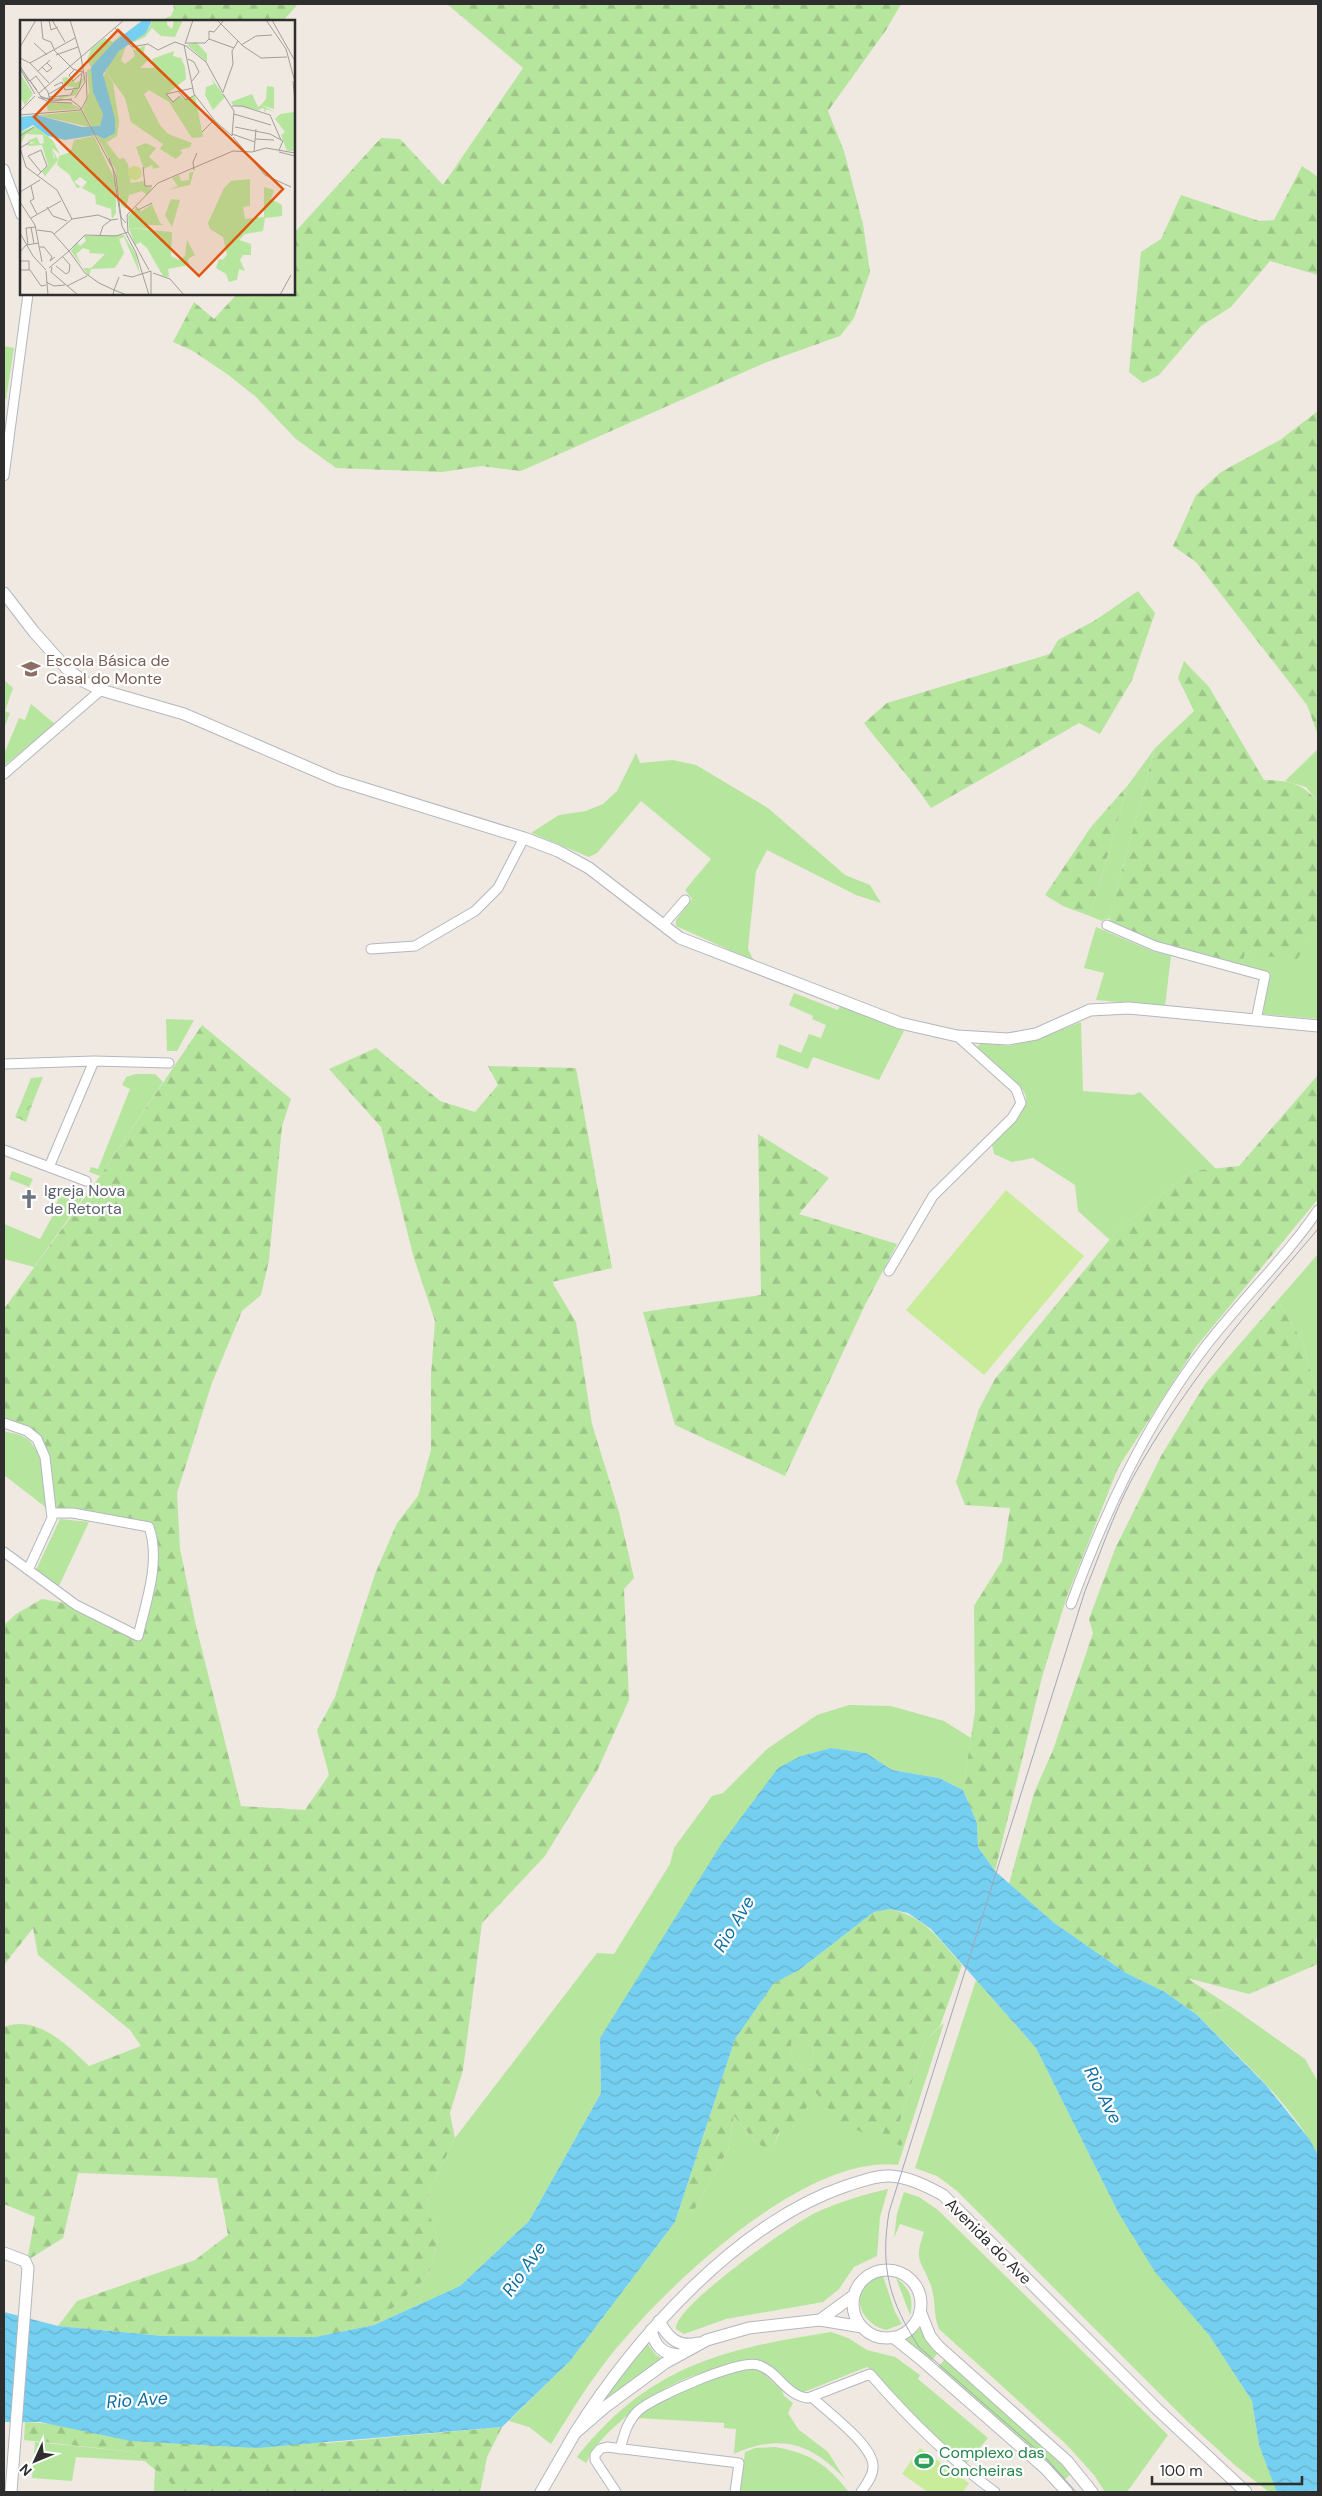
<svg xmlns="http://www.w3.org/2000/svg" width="1322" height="2496" font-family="'DM Sans',sans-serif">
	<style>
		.grass { fill: #b6e59e }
		.forest { fill: url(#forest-firs) }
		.park { fill: url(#park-crowns) }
		.pitch { fill: #c9ec9a }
		.water { fill: url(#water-waves) }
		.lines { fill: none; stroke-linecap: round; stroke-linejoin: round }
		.minor-casing { stroke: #b4b7c1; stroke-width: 11 }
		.tertiary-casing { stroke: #b4b7c1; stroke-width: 13 }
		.minor { stroke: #fff; stroke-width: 9 }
		.tertiary { stroke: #fff; stroke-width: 11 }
		.tram { stroke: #a3a6b8; stroke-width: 1 }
		.labels { text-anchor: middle; stroke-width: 4.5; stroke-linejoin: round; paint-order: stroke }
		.education-label { font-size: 16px; fill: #785e54; stroke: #fff; text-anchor: start }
		.worship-label { font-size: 16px; fill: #5b616d; stroke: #fff; text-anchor: start }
		.street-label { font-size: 16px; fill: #2e2e2e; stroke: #fff }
		.leisure-label { font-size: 16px; fill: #27864d; stroke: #fff; text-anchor: start }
		.water-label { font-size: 18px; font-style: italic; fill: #0d6fa3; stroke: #fff }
		.inset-road { fill: none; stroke: #a29e99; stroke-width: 1 }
		.view { fill: #df570e; fill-opacity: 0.15; stroke: #df570e; stroke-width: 2.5 }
		.inset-edge { fill: none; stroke: #2e2e2e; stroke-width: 2.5 }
	</style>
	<defs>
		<pattern id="forest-firs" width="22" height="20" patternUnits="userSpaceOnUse" patternTransform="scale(1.25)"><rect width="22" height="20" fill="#b6e59e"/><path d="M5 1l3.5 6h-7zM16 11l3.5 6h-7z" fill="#9dc588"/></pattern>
		<pattern id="park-crowns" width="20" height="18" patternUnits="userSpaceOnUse" patternTransform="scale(1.25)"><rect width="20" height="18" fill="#b6e59e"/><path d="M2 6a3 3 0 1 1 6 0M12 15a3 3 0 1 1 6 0" fill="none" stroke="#9dc588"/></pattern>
		<pattern id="water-waves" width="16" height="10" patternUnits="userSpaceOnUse" patternTransform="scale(1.25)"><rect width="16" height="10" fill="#75cff0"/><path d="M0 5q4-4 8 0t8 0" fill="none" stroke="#66b2ce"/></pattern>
	</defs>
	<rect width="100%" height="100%" fill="#efe9e1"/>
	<path class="grass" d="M4,346l10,2 -8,51h-2z
		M4,680l9,8 -8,23 5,2 -6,15z
		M31,704l24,20 -51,42v-12l15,-36 6,2z
		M1155,748l-46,170 -7,3 -12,-5 38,-131z
		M1318,749v53l-12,-15 -21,-6z
		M636,753l4,10 33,-3 23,5 72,43 77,67 25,10 11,18 -25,-8 -89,-45 -11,21 -8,78 6,12 -78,-35v-6l16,-21 -7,-9 26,-31 -70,-58 -44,52 -8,4 -58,-24 28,-18 27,-4 17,-7 14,-13z
		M1318,922v97l-55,-5 6,-40 -27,-8 3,-13 52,6z
		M1096,927l56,24 19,5 -6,50 -69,-6 8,-27 -20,-5z
		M794,993l44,17 2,-4 64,25 -25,49 -66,-23 -5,12 -32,-12 3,-13 22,9 8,-19 12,4 5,-13 -14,-6 1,-3 -24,-11z
		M166,1019l28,1 -17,31h-10z
		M1081,1022l2,69 50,4 7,-3 76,77 -24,2 -72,56 -10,13 -32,-29 -3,-26 -42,-27 -21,4 -18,-8 -2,-10c68,-63 19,-48 -15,-97l4,-4 28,3 28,-7z
		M136,1074h19l8,8 -63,94 -11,-4 2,-5 7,2 32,-80 -8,-4 4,-8z
		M43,1077l-10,25 -10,-4 8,-20z
		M12,1171l21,8 -4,8 -20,-8z
		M73,1190l12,5 -51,72 -30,-8v-35l36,15 11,-20 10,-28 10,4z
		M1318,1254v132l-3,2 -12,-45 -25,-43z
		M4,1431c7,2 16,3 22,7 19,14 19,50 22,71l-44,-34z
		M60,1519l29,3 -31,66 -22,-18z
		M849,1705l42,1 53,15 27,17 -8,52 -24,-12 -47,-8 -26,-17 -35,-5 -30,8 -201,282 1,55 -72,128 -69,65 -86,39 54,-49 10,-36 -11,-34 3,-16 25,-52 142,-185 17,1 56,-90 4,-16 38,-52 11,-3 44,-44 50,-34z
		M976,1980l60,68 82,164 91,123 43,66 7,44 19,47h-9l-32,-25 -46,-42 -234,-234 -20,-15 -22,-8z
		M1233,2008l72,51 13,23v73c-28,-54 -79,-97 -121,-140z
		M944,2023l-46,142c-88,-11 -217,108 -271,171 -30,33 -53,71 -76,108l-22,-17 -20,-6 61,-60 105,-139 5,-15 12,7 36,-64 6,-34 21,25 16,11 35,-78 -16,-19 2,-17 11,-4 11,15 -4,17 74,65 16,-10 24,-79z
		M888,2189l-8,28 -3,39 -23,11 -15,22 -16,13 -97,17 -42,15 -8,-5c-3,-22 116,-105 139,-116 24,-11 47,-18 73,-24z
		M904,2192l15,5 19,13 230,225 -41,57h-22l-11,-17 -27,-30 -128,-116c-6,-14 -3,-29 -8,-43 -9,-26 -18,-23 -7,-54l-24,-8 -6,14 3,-24z
		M883,2276l12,36 7,12 -16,6c-33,-9 -36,-49 -3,-54z
		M896,2278c14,10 18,21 14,37z
		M921,2327l19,24 -11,12 -25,-21z
		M831,2332l17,6 19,12 28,7 25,18 -2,4 70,59 -23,27 -35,-32 -58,-63 -5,-3 -63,25 -8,-2 -29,-25c-15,1 -31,1 -46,4 -48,6 -95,43 -126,78 -5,5 -5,10 -9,16l-9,-6c72,-91 145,-108 254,-125z
		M647,2343l9,12 7,4 -65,51 5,-13z
		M947,2357l126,115 -11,10 -126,-113z
		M757,2368l25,22 2,6 9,7 -5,10 10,16 30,23 17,27c-34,-36 -64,-46 -111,-25l2,-25 -12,-1v-5l-87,-5c23,-24 87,-46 120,-50z
		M35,2442l99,10 11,9 -69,-4 -4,24 -40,-3z
		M775,2447c34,6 51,16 73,44l-106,1 -2,-4 5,-36 10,-4z
		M155,2470l16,13v9h-17z"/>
	<path class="forest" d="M173,4h125l-15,17h-124l12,-5 3,-7z
		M447,4h454l-15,26 -58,81 16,40 19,73 7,48 -16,46 -14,18 -73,26 -246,109 -40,-5 -39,6 -106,-4 -40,-29 -41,-43 -28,-22 -34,-23 -20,-9 21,-40 20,17 23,-25h57v-61l87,-95 19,1 43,46 80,-117z
		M1302,166l16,11v98l-48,-14 -39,46 -30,19 -42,49 -16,8 -14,-11 12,-120 20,-13 20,-44 78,26 15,-1z
		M1318,411v324l-11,-30 -111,-143 -23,-16 23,-51 25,-23 59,-32z
		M1138,591l17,22 -23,67 -32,54 -21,-11 -148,85c-20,-30 -45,-56 -67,-85l23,-20 163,-49 8,-14 36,-19z
		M1184,661l25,26 55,93c25,1 37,2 54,22v120l-21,38 -52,-7 -3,13 -85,-23 -44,-19 -4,-6 46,-170 39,-37 -16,-33z
		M1128,785l-38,131 -27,-10 -18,-11 46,-68z
		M202,1025l89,74 -9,27 -13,134 -8,35 -19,16 -30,72 -35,110 3,56 16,77 45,180 64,4 24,-35 -12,-45 18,-33 40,-123 22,-51 21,-27 13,-46v-75l4,-54 -22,-66 -32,-128 -52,-58 47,-21 64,53 35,11 23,-27 -10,-19 88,2 36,200 -60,14 24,40 16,102 27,88 15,66 -10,11 5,111 -32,71 -52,85 -63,67 -19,147 -13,43 5,25 -25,52 -3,16 11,34 -10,36 -54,49 -59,12 -152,-1 -105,-10 19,-25 118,-41 33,-25 -11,-57 -139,-5 -15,65 -32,20 -3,-2 7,-39 -31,-13v-177c33,-13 63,18 85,39l52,-20 -11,-16 -92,-75 -5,-27 -29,37v-340l12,-11 26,-15 34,6 62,31 15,-66 -4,-43 -97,-14 -15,-74 -33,-17v-113l96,-133z
		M1318,1075v124l-123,149 -77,120 -51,128 -25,81 -47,194 -17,-24 -1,-24 -14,-33 12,-79 -1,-105 28,-45 8,-53 -45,-3 -9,-23 23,-73 16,-30 125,-152 72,-56 47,-5z
		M758,1134l71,44 -30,36 98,30 -32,61 -80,171 -110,-51 -32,-113 118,-17z
		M1278,1300l25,43 12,45 3,-2v552l-2,1 2,25 -69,30 -62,-16 46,30 -36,7 -32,-23 -39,-19 -73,-51 -44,-38 25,-91 19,-43 40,-117 -4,-14 26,-70 46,-93 44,-72z
		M890,1909c36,8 49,31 72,56l-22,61 -16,16 -24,79 8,8 -7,17 -20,-9 3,-6 -6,-5 -11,9 -29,-15 -22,-27 -6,-27 4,-17 -12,-15 -10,5 -2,16 16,19 3,27 -13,31h-17l-8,21 -16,-12 -21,-25 -6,34 -36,64 -12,-7 55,-168 39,-57 25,-12 75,-58z
		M25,2422l302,21 175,-16 -15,30 -7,35h-309v-9l-37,-31 -110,-12z"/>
	<path class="park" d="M23,1098l10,4 -7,20 -11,-5z"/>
	<path class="pitch" d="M1006,1190l78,66 -100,119 -78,-65z
		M920,2448l49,35 -6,9h-35l-26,-18z"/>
	<path class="water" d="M831,1748l35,5 26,17 47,8 24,12 14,33 1,24 17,24 58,51 73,51 39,19 32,23 69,70 44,55 8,15v337h-40l-2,-2 -17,-45 -7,-44 -43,-66 -54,-63 -37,-60 -82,-164 -105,-119 -23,-16 -18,-4 -16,3 -75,58 -25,13 -39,56 -60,183 -105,139 -68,66 -245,21 -126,-7 -91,-19h-36v-110l54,14 105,10 152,1 59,-12 86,-39 69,-65 72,-128 -1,-55 122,-195 56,-75 23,-12z"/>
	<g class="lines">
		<g class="minor-casing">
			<path id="minor" d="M4,169l17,46
				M4,476l24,-182
				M4,774l97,-84
				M664,924l21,-24
				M1107,925l48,21 110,30 -9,44
				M371,949l44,-3 60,-35 23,-23 26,-50
				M4,1064l90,-3 75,2
				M4,1150l82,31
				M49,1167l45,-106
				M889,1271l44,-75 79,-78 9,-15 -5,-14 -59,-53
				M4,1423l23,8 10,8 8,18 7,61 -24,52
				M4,1552l72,53 62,31c8,-34 23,-75 11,-109l-76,-14h-21
				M1071,1604c33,-90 73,-176 131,-253 36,-48 82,-91 116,-141
				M812,2397c15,15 59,46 61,68 1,10 -7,20 -12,27
				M620,2449c4,-14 7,-27 18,-38 15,-14 102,-52 120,-46 20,6 28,31 50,33l62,-24c38,44 78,84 125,118
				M616,2492l-21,-32v-5l5,-6 7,-2 132,16 -4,29"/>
		</g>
		<g class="tertiary-casing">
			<path id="tertiary" d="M4,593l30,39 33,37 16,12 18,9 83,24 153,66 187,58 34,13 31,17 91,70 220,85 57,13 51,3 28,-5 54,-24 39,-2 189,18
				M4,2253l21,8 3,7 -17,224
				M853 2304a34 34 0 1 1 68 0a34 34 0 1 1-68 0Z
				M920,2311l10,25 8,10 129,115 25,31
				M820,2320l33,-24
				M659,2321c9,17 19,27 39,22
				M651,2330c4,16 11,24 28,25
				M893,2337l30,24 122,107 22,24
				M575,2433c60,-95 162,-210 271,-247 13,-4 30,-11 44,-10 19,1 37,10 53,19l214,214 89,83
				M541,2492l34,-59 30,-26 60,-44 42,-23 42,-12 71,-8 42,7"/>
		</g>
		<use href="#minor" class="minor"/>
		<use href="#tertiary" class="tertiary"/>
		<path class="tram" d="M1076,2492l-30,-34 -127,-111c-30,-46 -39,-80 -30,-135l196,-621c15,-37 28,-76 47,-112 52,-94 117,-169 186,-250"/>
	</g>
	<defs>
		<g id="school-bare" transform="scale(1.5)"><path d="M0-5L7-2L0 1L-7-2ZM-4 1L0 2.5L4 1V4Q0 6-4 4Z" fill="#8d6e63" stroke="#fff" stroke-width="2.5" paint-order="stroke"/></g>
		<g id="church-bare" transform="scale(1.5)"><path d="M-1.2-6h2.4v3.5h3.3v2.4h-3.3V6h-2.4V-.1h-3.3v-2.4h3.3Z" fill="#6b7280" stroke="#fff" stroke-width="2.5" paint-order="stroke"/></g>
		<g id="stadium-bare" transform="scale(1.5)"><path d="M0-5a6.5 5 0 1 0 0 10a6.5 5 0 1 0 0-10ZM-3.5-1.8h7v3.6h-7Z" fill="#2e9e5b" stroke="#fff" stroke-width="2.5" paint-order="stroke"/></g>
	</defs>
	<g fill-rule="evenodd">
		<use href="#school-bare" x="31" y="669"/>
		<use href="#church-bare" x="29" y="1199"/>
		<use href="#stadium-bare" x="924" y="2461"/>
	</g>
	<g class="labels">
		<g class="education-label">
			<text x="46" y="666">Escola Básica de<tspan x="46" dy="18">Casal do Monte</tspan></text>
		</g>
		<g class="worship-label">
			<text x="44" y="1196">Igreja Nova<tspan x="44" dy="18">de Retorta</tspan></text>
		</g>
		<g class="street-label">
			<text transform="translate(989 2241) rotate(45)" y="6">Avenida do Ave</text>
		</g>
		<g class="leisure-label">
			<text x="939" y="2458">Complexo das<tspan x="939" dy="18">Concheiras</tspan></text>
		</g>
		<g class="water-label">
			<text transform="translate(734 1924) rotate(-59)" y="6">Rio Ave</text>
			<text transform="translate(1103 2095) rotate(63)" y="6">Rio Ave</text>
			<text transform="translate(524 2269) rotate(-55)" y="6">Rio Ave</text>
			<text transform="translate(137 2400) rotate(-4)" y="6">Rio Ave</text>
		</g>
	</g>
	<g transform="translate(20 20)">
		<rect width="275" height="275" fill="#efe9e1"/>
		<path d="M176,22l11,12v8l-20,-17zM86,46v6l7,11 6,39 -2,14 -10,6 -3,-3 8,-4 -9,-53zM71,48l7,43 -12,1 3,10 -6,-12 6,-18 -2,-22zM0,53l13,21 -8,11 -5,-8zM47,57l9,6 9,-6 -9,18 -17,4v-3h12l3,-9 -9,-1 -3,-8zM232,74l6,13 3,-2 14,7 -9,-3 -1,4 -1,-5 -6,2 -25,-5 -2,-3zM26,83h24l11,6 -33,2zM62,91l8,16 -49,-11 -21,1zM32,128l6,12 -13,16 -3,-4 13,-14zM51,132l-5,17 4,6 -13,-10 2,-9zM174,151l-4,14 -23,5 11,-4 -6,-8 7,-3 2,6 8,-1v-7zM124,161l1,5 7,1 -5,8 -5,-4 -13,4 2,-12zM88,167l8,4v22l-1,-7 -14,-10 5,-2zM116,188l4,2 10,19 -21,-1 -1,-12zM104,215l12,20 4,19 -16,-37 -5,2 5,14 -7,12 -3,3 -23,1 -2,7 -18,-25 6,-9 3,4 6,-5 -2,-5zM63,228l7,2 -1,3 16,1 -14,14h-8l-7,-14z" fill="#b6e59e" fill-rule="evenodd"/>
		<path d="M133,0h14v5l5,4 2,-9h9l-8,17 -14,-1 -9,-8 -7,9 -11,5v-3l12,-6zM101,15l1,1 -31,31 -4,-6 4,-12 14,-11 8,4zM106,25l-5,16 4,3 10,-8 -3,-9 3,3 10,-5 -1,8 6,5 -10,10h14l-2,-9 22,-8 -1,5 8,2 4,9 1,12 -19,15 6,8 7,-6 4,3 11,-3 8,41 -11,1 -23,-36 -20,-12 -5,4 16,31 8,9 24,9 -2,4 -10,3 2,3 -6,6 -16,-10 3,-5 -32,-22 -6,-24 -19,-26 3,-11zM191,58l14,19 -12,13 -8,-15 1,-8 8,-3zM247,66l7,1v22l-13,-4 5,-6zM74,73l9,21 -2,11 -5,3 -4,-1 -8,-15 9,-3 -1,-6 4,-1zM275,92v39h-8l-6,-16 4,-3 -10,-13 5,-5zM16,106l17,15 7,13 -8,-6 2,12 -6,5 -6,-20 -12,1 -5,-2 11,-1 -9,-2 10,-4 3,7 4,-1 -1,-8 -17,-1 -6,11v-13zM76,115l8,4 15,20 5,-1 4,6 3,21 -5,24 -5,-4 -6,-36zM74,116l21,44 1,11 -8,-3 -2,6 -4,2 13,10 1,7 -4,6 -1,-10 -15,-5 -1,-9 -13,-7 5,-6 -7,-5 -6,5 7,5 -4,1 -11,-19 8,-29zM126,123l10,5 -7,9 11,10 -7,2 -1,-4 -8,4 -8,-22zM230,159v27l-7,1 2,12 19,-2v-30l10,3 -3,9 11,6v11l-17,2 -2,13 -18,3 -6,6 12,4v11h-8l-3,5 5,11 -6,-2 -2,11 -8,2 -3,-8 -10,-6 3,-9 3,1 5,-5 -4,-18 -13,-8 -2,-6 16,-35 7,-7zM151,179l9,1 -8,27 -7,-12zM132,184l8,19 4,2h-20l-5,-4 -2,-7zM109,208l43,4 -1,24 8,4 6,-4 2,-16 8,15 -7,4 1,6 -21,4 1,8 -6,-1 -16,-28 -7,-6 -5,3z" fill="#b6e59e"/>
		<path d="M108 153a7 7 0 1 1 14 0a7 7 0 1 1-14 0Z" fill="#c9ec9a"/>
		<path d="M123,0h9l-6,13 -27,18 -16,23 12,45v14l-11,6 -8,-4 -31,5 -17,-4 -15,-11 -13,7v-15l17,-2 45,12 18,-1 3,-12 -10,-22 -2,-25 23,-25z" fill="#75cff0"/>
		<path class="inset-road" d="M21,0l2,19 8,3 3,7M29,0l2,10 7,-3M32,0l13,22M50,0l11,36M197,0l26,26 18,12 26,-1M246,0l20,29 9,33M252,0l23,41M95,8l17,19 16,-3 10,6 17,-8 11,4 20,16 17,31M189,19v-8l5,1 10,-12M14,23l13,12M166,23h19l4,-4 25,9M165,24l8,-24M164,25l10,49 21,27 17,15M221,25l15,-9 16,-1M0,27l16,-27M34,30l19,19 10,3 -10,9 -4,-6 5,-5M36,35l22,-8M0,38l10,5 19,20M168,39l6,3 5,10 -7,9M10,43l45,-25M0,46l9,15M0,47l22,31 29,2 9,7 33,62 9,57 14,27 13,42M22,47l5,5 5,-4 -5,-5M0,49l15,25M18,51l12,-11M273,61l2,21M34,66l8,-4 3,8 14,-2 3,-14M17,70l-7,-9 6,-5 12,16 2,9M158,71l8,9 9,-5M203,72l10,-28 -1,-13 6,-10M19,73l85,-73M29,74l15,-9M203,74l11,17 -2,25M20,76l12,5 20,-2M160,76l-7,6 -7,-8 27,-6M18,77l11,5 23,1M29,77l22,-2 2,-5M55,78l10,-16 -4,-26M212,86h10l28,9 11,25M0,91l15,-15M214,94l37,11M0,95l61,-5 6,-12 -1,-26M215,107l35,7 13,7 -4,9M182,112l12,-12M212,114l23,8M0,116l14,-9M213,117l32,38 26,12M235,119l19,1M10,122l-10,6 6,19 31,23 15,29M234,132l2,-23M259,132l16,4M89,138l7,19 5,40 5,6M123,147l2,19h7M174,150l-1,-8 4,-9M17,156l10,-10 -6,-16 -13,6 13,16M11,166l3,13 -4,2 7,13M0,172l20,-12M0,182l15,23 7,37M27,187l6,9 14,5M116,187l2,3 14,-7M11,198l30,-17M11,207l3,17M17,210l15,2 17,19 16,-16 31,1 12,-4M108,212l-1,-17 31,-32 75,-32 19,1 14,-4 29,5M108,212l21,38M0,213l13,23 13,14M34,214l18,-15 26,-4 13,5 7,-1M80,215l3,-9 8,-6M275,221v46M8,225l-2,-17 10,-1M20,227h4l8,10 -2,4 5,-4M0,232l6,-7 13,-2M0,241h9v9M36,246l10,8 3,-2 1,-7 -7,-8M32,247l-1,5 27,23M29,248l20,-17 16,22 14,10 15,7 5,-13M0,250h10l11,16 5,-1M26,251l2,24M133,253l17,6 14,16M103,255l9,2 19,-6v24M26,262l8,4 11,-1M47,266l20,-10M93,275l1,-5 13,5M260,275l11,-20"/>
		<path class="view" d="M98,10l165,159 -84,87 -165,-159z"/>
		<rect width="275" height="275" class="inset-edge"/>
	</g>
	<rect width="1322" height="2496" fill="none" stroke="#2e2e2e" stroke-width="10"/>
	<g transform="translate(35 2461) rotate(226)" stroke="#ffffff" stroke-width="4" paint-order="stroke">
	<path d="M0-4L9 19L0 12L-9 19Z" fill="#2e2e2e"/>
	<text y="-8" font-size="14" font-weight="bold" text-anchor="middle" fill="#2e2e2e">N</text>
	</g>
	<path d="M1152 2476v8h150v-8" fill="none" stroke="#2e2e2e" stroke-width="2.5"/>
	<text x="1160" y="2476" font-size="15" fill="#2e2e2e" stroke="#ffffff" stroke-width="4" paint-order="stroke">100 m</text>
</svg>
